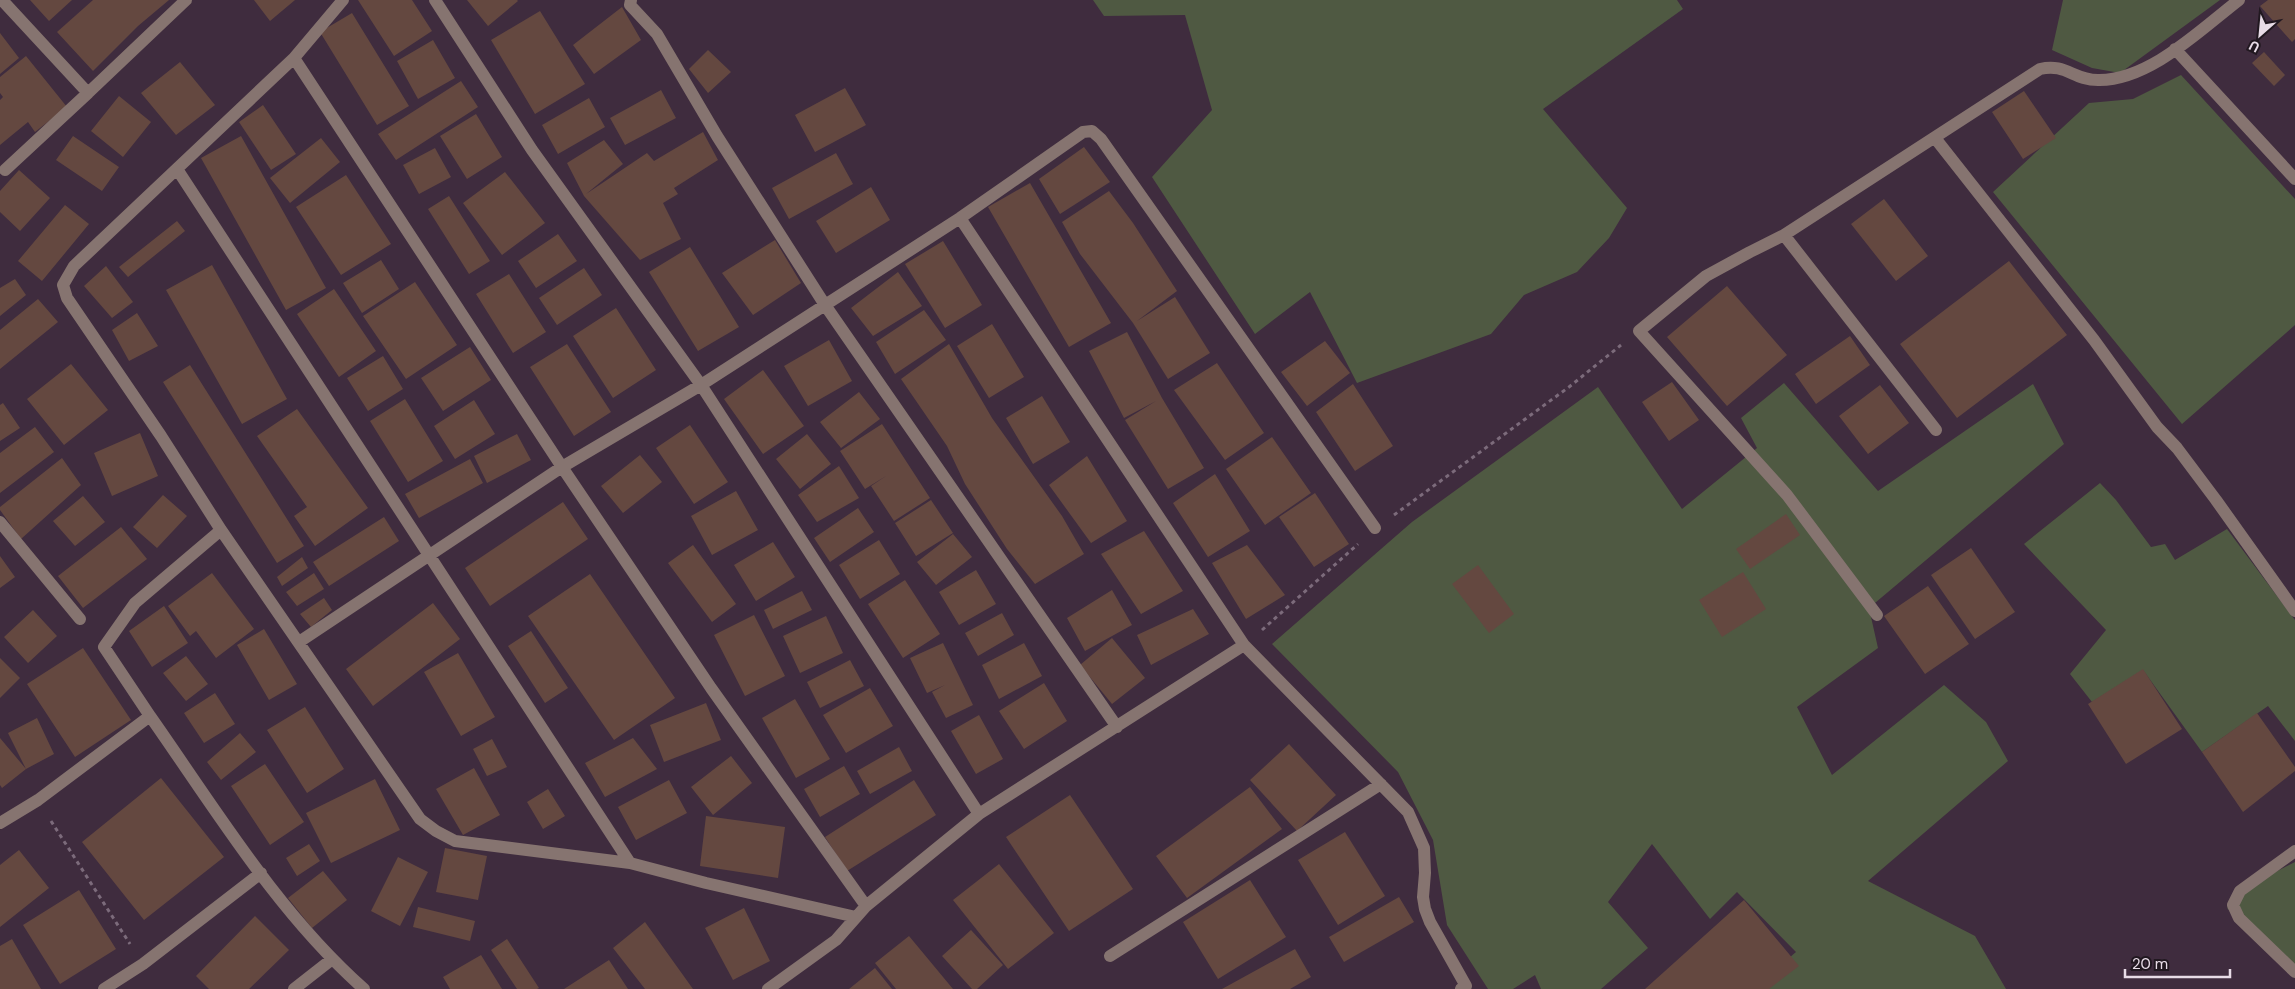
<svg xmlns="http://www.w3.org/2000/svg" width="2295" height="989" font-family="'DM Sans',sans-serif">
	<style>
		.green { fill: #4f5942 }
		.building { fill: #644840 }
		.lines { fill: none; stroke-linecap: round; stroke-linejoin: round }
		.path { stroke: #7c6b7b; stroke-width: 3; stroke-dasharray: 4 4; stroke-linecap: butt }
		.minor { stroke: #867470; stroke-width: 12 }
	</style>
	<rect width="100%" height="100%" fill="#3f2c3e"/>
	<path class="green" d="M1093,0h584l6,9 -140,100 84,99 -18,30 -32,34 -53,23 -33,39 -134,49 -47,-91 -55,42 -103,-157 60,-67 -27,-95 -81,1z
		M2063,0h157l-100,73 -28,-5 -40,-18z
		M2181,75l114,124v126l-113,99 -189,-232 96,-89 44,-4z
		M1784,383l94,108 155,-107 31,60 -195,164 9,40 -81,59 35,68 112,-90 42,37 22,39 -140,120 107,55 31,53h-253l43,-37 -59,-60 -27,27 -58,-75 -44,58 40,46 -47,41h-60l-6,-14 -22,14h-25l-41,-64 -14,-85 -35,-68 -126,-128 140,-122 186,-135 84,122 75,-61 -16,-30z
		M2100,483l16,17 35,47 14,-3 10,16 52,-31 68,91v121l-27,-35 -66,46 -59,-82 -51,32 -22,-28 36,-44 -82,-86z
		M2295,862v116l-68,-70 29,-26z"/>
	<path class="building" d="M30,0h42l-23,21z
		M93,0h76l-31,26 -45,45 -36,-39z
		M254,0h41l-25,21z
		M358,0h54l20,31 -38,25z
		M467,0h50l1,1 -30,25z
		M2268,0h27v39l-3,3 -32,-36z
		M622,7l19,33 -47,34 -21,-29z
		M540,11l45,73 -50,30 -44,-74z
		M352,13l57,93 -32,19 -57,-93z
		M0,33l19,25 -19,16z
		M433,40l22,38 -37,21 -21,-38z
		M708,50l23,22 -23,21 -19,-24z
		M2264,52l21,23 -11,11 -22,-23z
		M26,56l41,51 -32,25 -7,-10 -28,23v-45l3,-3 -3,-4v-16z
		M180,62l35,43 -39,30 -35,-42z
		M461,81l17,26 -82,53 -18,-26z
		M845,88l21,37 -51,27 -20,-37z
		M661,90l15,28 -51,27 -15,-27z
		M2024,91l32,47 -33,21 -31,-47z
		M119,96l32,26 -28,35 -32,-26z
		M589,98l16,29 -47,27 -16,-29z
		M263,105l33,49 -25,16 -32,-48z
		M476,114l26,43 -35,22 -27,-43z
		M703,132l15,28 -44,28 4,6 -15,9 18,36 -41,21 -56,-64 -17,-33 37,-23 19,24 -37,30 61,-41 7,8z
		M73,136l46,31 -17,24 -46,-31z
		M241,136l85,152 -40,22 -85,-152z
		M321,138l19,24 -50,41 -20,-25z
		M1084,147l26,35 -50,32 -21,-35z
		M435,148l16,29 -32,17 -16,-29z
		M836,153l17,31 -64,35 -17,-31z
		M19,170l31,28 -30,33 -20,-19v-21z
		M505,172l40,51 -43,32 -39,-52z
		M346,175l45,69 -50,31 -45,-68z
		M1030,183l81,140 -42,24 -81,-140z
		M871,187l19,33 -54,33 -20,-32z
		M1109,191l24,32 44,68 -40,30 38,-24 35,56 -42,26 -35,-56 -53,-69 -18,-32z
		M449,196l41,65 -21,13 -41,-65z
		M1884,199l44,57 -32,25 -45,-57z
		M65,205l24,19 -47,57 -24,-20z
		M177,221l8,10 -57,46 -9,-10z
		M558,234l19,27 -41,27 -18,-27z
		M775,240l26,43 -48,32 -31,-42z
		M943,241l39,64 -37,23 -40,-64z
		M690,247l49,80 -41,24 -49,-79z
		M381,260l18,29 -37,24 -19,-30z
		M2009,261l58,74 -110,83 -57,-74z
		M212,265l75,134 -45,25 -76,-134z
		M106,266l27,36 -21,16 -28,-32z
		M584,268l18,27 -45,30 -18,-27z
		M898,272l24,34 -49,30 -22,-28z
		M509,274l37,58 -33,21 -37,-59z
		M15,279l11,16 -26,21v-28z
		M415,282l42,63 -51,34 -43,-63z
		M1727,286l60,69 -60,51 -60,-69z
		M334,289l42,62 -37,26 -42,-63z
		M38,299l20,23 -58,47v-39z
		M616,308l40,62 -43,28 -40,-62z
		M924,310l22,30 -51,34 -19,-32z
		M137,313l21,33 -29,15 -17,-31z
		M992,324l32,53 -35,21 -32,-52z
		M1127,332l35,66 42,70 -36,21 -43,-69 31,-19 -32,17 -35,-67z
		M1850,336l20,29 -54,39 -21,-30z
		M829,340l23,41 -44,25 -24,-40z
		M1325,341l25,32 -43,33 -26,-34z
		M567,344l44,68 -37,24 -44,-69z
		M949,344l43,74 70,98 22,38 -49,30 -28,-35 -42,-65 -18,-38 -46,-67z
		M470,347l21,33 -48,31 -22,-33z
		M383,356l20,33 -35,22 -21,-33z
		M1217,363l47,70 -39,27 -51,-70z
		M71,364l37,46 -44,35 -37,-46z
		M190,365l114,181 -27,17 -114,-181z
		M763,370l41,56 -41,28 -39,-55z
		M1672,382l27,38 -30,21 -27,-39z
		M1353,384l40,62 -38,25 -39,-59z
		M1880,385l29,38 -41,31 -29,-38z
		M859,392l21,27 -39,29 -21,-26z
		M1042,396l28,46 -37,22 -27,-46z
		M405,399l38,62 -35,21 -38,-61z
		M474,400l21,34 -40,25 -21,-33z
		M3,403l17,25 -20,13v-36z
		M297,409l71,99 -53,38 -21,-30 13,-9 -50,-71z
		M882,424l48,74 -36,23 -23,-35 15,-10 -21,13 -25,-38z
		M690,425l38,57 -34,22 -38,-56z
		M35,427l19,25 -54,41v-40z
		M140,433l18,43 -46,20 -18,-43z
		M517,434l14,26 -44,23 -13,-27z
		M807,434l24,30 -31,25 -24,-30z
		M1272,437l39,56 -46,32 -39,-56z
		M640,455l22,27 -39,31 -22,-27z
		M1087,456l40,65 -36,22 -42,-58z
		M62,458l19,27 -60,54 -21,-29v-3z
		M470,459l13,24 -64,35 -14,-24z
		M839,466l20,32 -42,24 -19,-27z
		M1215,474l35,57 -42,26 -35,-54z
		M736,491l22,39 -46,25 -21,-39z
		M1315,493l34,51 -35,23 -35,-50z
		M163,495l24,21 -30,32 -24,-21z
		M83,496l22,26 -30,24 -22,-25z
		M931,500l22,33 -37,23 -21,-33z
		M563,502l25,37 -98,67 -25,-38z
		M858,508l16,24 -44,30 -16,-24z
		M1786,514l14,21 -50,34 -14,-20z
		M384,517l15,24 -70,45 -16,-24z
		M121,527l26,32 -64,49 -25,-32z
		M1144,531l39,60 -42,23 -40,-60z
		M953,534l19,23 -36,28 -19,-23z
		M879,540l21,34 -40,25 -21,-34z
		M773,542l22,35 -39,24 -22,-36z
		M693,545l43,59 -24,18 -44,-59z
		M1247,545l38,50 -39,24 -34,-56z
		M1971,548l44,64 -40,27 -44,-64z
		M0,556l15,21 -15,11z
		M302,557l6,11 -26,18 -5,-9z
		M1478,565l36,49 -25,19 -37,-49z
		M976,570l20,34 -37,21 -20,-33z
		M1743,572l23,37 -44,28 -23,-37z
		M212,573l42,56 -38,29 -20,-27 -6,5 -22,-30z
		M314,573l10,16 -27,17 -11,-14z
		M590,574l85,124 -61,42 -86,-124z
		M905,580l35,54 -37,24 -35,-54z
		M1928,586l41,58 -44,30 -41,-58z
		M1112,590l20,35 -47,26 -18,-33z
		M802,591l10,19 -39,19 -9,-19z
		M324,598l8,12 -21,17 -11,-13z
		M433,603l27,36 -87,67 -27,-37z
		M164,606l24,37 -36,24 -23,-36z
		M1193,609l16,25 -58,31 -14,-30z
		M33,610l24,26 -29,27 -24,-26z
		M1002,613l12,22 -36,21 -13,-23z
		M754,615l31,61 -40,20 -31,-61z
		M826,616l17,37 -43,20 -17,-37z
		M264,629l33,55 -28,16 -32,-55z
		M531,631l37,57 -23,15 -37,-57z
		M1112,638l33,40 -33,26 -32,-39z
		M943,643l30,62 -27,13 -14,-26 13,-7 -18,8 -17,-35z
		M1024,643l18,33 -43,23 -17,-34z
		M83,648l48,72 -56,37 -48,-73z
		M458,653l37,64 -34,19 -37,-64z
		M186,656l22,28 -22,17 -23,-28z
		M0,658l20,20 -20,20z
		M850,660l14,26 -44,22 -13,-26z
		M2143,669l39,60 -56,35 -38,-60z
		M1044,683l23,38 -43,28 -25,-38z
		M870,688l23,38 -47,27 -23,-38z
		M215,693l20,31 -31,19 -20,-30z
		M795,699l35,60 -34,19 -34,-60z
		M706,703l15,37 -57,22 -14,-37z
		M305,707l39,62 -37,24 -40,-63z
		M2257,713l38,54v4l-52,41 -41,-60z
		M979,715l24,44 -27,15 -25,-43z
		M37,718l17,36 -28,15 -24,19 -2,-3v-47l26,31 -18,-36z
		M240,733l16,19 -35,28 -14,-18z
		M633,738l24,31 -52,28 -20,-34z
		M492,739l15,28 -20,9 -14,-27z
		M1289,744l47,51 -39,36 -47,-51z
		M899,747l13,24 -42,23 -13,-23z
		M731,756l21,27 -39,32 -22,-28z
		M265,764l39,58 -34,23 -39,-59z
		M844,766l16,28 -40,23 -16,-28z
		M474,768l26,47 -37,20 -27,-46z
		M161,778l63,79 -80,63 -62,-78z
		M375,779l25,51 -69,33 -25,-50z
		M669,780l18,33 -51,27 -18,-33z
		M914,780l22,35 -89,56 -22,-34z
		M1250,787l32,42 -95,69 -31,-42z
		M548,789l17,27 -22,13 -16,-27z
		M1070,795l63,94 -64,42 -63,-94z
		M706,816l79,11 -7,51 -78,-12z
		M1345,832l40,64 -47,29 -40,-65z
		M309,844l11,17 -23,15 -11,-18z
		M445,848l42,8 -9,44 -42,-8z
		M19,850l30,38 -49,39v-62z
		M398,857l30,15 -28,54 -29,-15z
		M999,864l55,69 -46,36 -55,-69z
		M323,871l24,29 -35,28 -24,-30z
		M1250,880l36,57 -68,42 -35,-57z
		M79,890l37,59 -56,35 -37,-59z
		M1399,897l15,25 -70,40 -15,-25z
		M1744,900l55,66 -30,23h-124z
		M418,907l57,14 -5,20 -57,-14z
		M744,908l26,53 -37,19 -28,-52z
		M255,916l34,34 -40,39h-40l-13,-13z
		M645,922l48,67h-48l-32,-41z
		M971,930l32,35 -26,24h-5l-30,-33z
		M909,936l44,53h-57l-21,-26z
		M12,939l29,50h-41v-43z
		M507,939l32,49 -2,1h-20l-26,-39z
		M1295,949l16,28 -21,12h-68z
		M481,955l21,34h-52l-7,-12z
		M609,960l19,29h-64z
		M875,968l17,21h-43z"/>
	<g class="lines">
		<path class="path" d="M1394,515l175,-128 52,-42
			M1262,630l96,-86
			M51,821l79,123"/>
		<path class="minor" d="M2,0l86,93 98,-93
			M435,0l97,150 169,235 278,429
			M631,0l-1,5 27,29 60,102 108,169 292,422
			M2175,49l120,130
			M294,58l49,-58
			M1935,138l159,202 63,87 20,21 39,52 79,111
			M177,169l453,694
			M5,170l83,-77
			M1784,235l152,195
			M0,522l80,97
			M1877,615l-90,-120 -148,-164 67,-55 44,-24 34,-17 256,-166c26,-6 33,11 58,11 51,1 102,-50 141,-80
			M299,642l263,-175 139,-82 259,-167 123,-86 9,-1 9,8 274,389
			M1244,645l164,167 16,36 1,25 -2,24 2,12 5,13 36,64 -5,3
			M150,716l-46,-69 31,-44 86,-73
			M0,823l38,-23 112,-84c66,94 128,197 214,273
			M2295,851l-55,40 -7,14 6,13 56,54
			M856,917l-150,-34 -76,-20 -175,-22 -19,-10 -16,-12 -199,-289 -60,-94 -94,-138 -4,-13 11,-19 220,-208 268,409 149,221 155,218
			M1110,956l271,-172
			M104,989l39,-25 118,-91
			M294,989l37,-29
			M768,989l68,-49 30,-34 113,-92 265,-169 -284,-427"/>
	</g>
	<g transform="translate(2260 35) rotate(207)" stroke="#211820" stroke-width="4" paint-order="stroke">
	<path d="M0-4L9 19L0 12L-9 19Z" fill="#e8dce7"/>
	<text y="-8" font-size="14" font-weight="bold" text-anchor="middle" fill="#e8dce7">U</text>
	</g>
	<path d="M2125 969v8h105v-8" fill="none" stroke="#e8dce7" stroke-width="2.5"/>
	<text x="2132" y="969" font-size="15" fill="#e8dce7" stroke="#211820" stroke-width="4" paint-order="stroke">20 m</text>
</svg>
